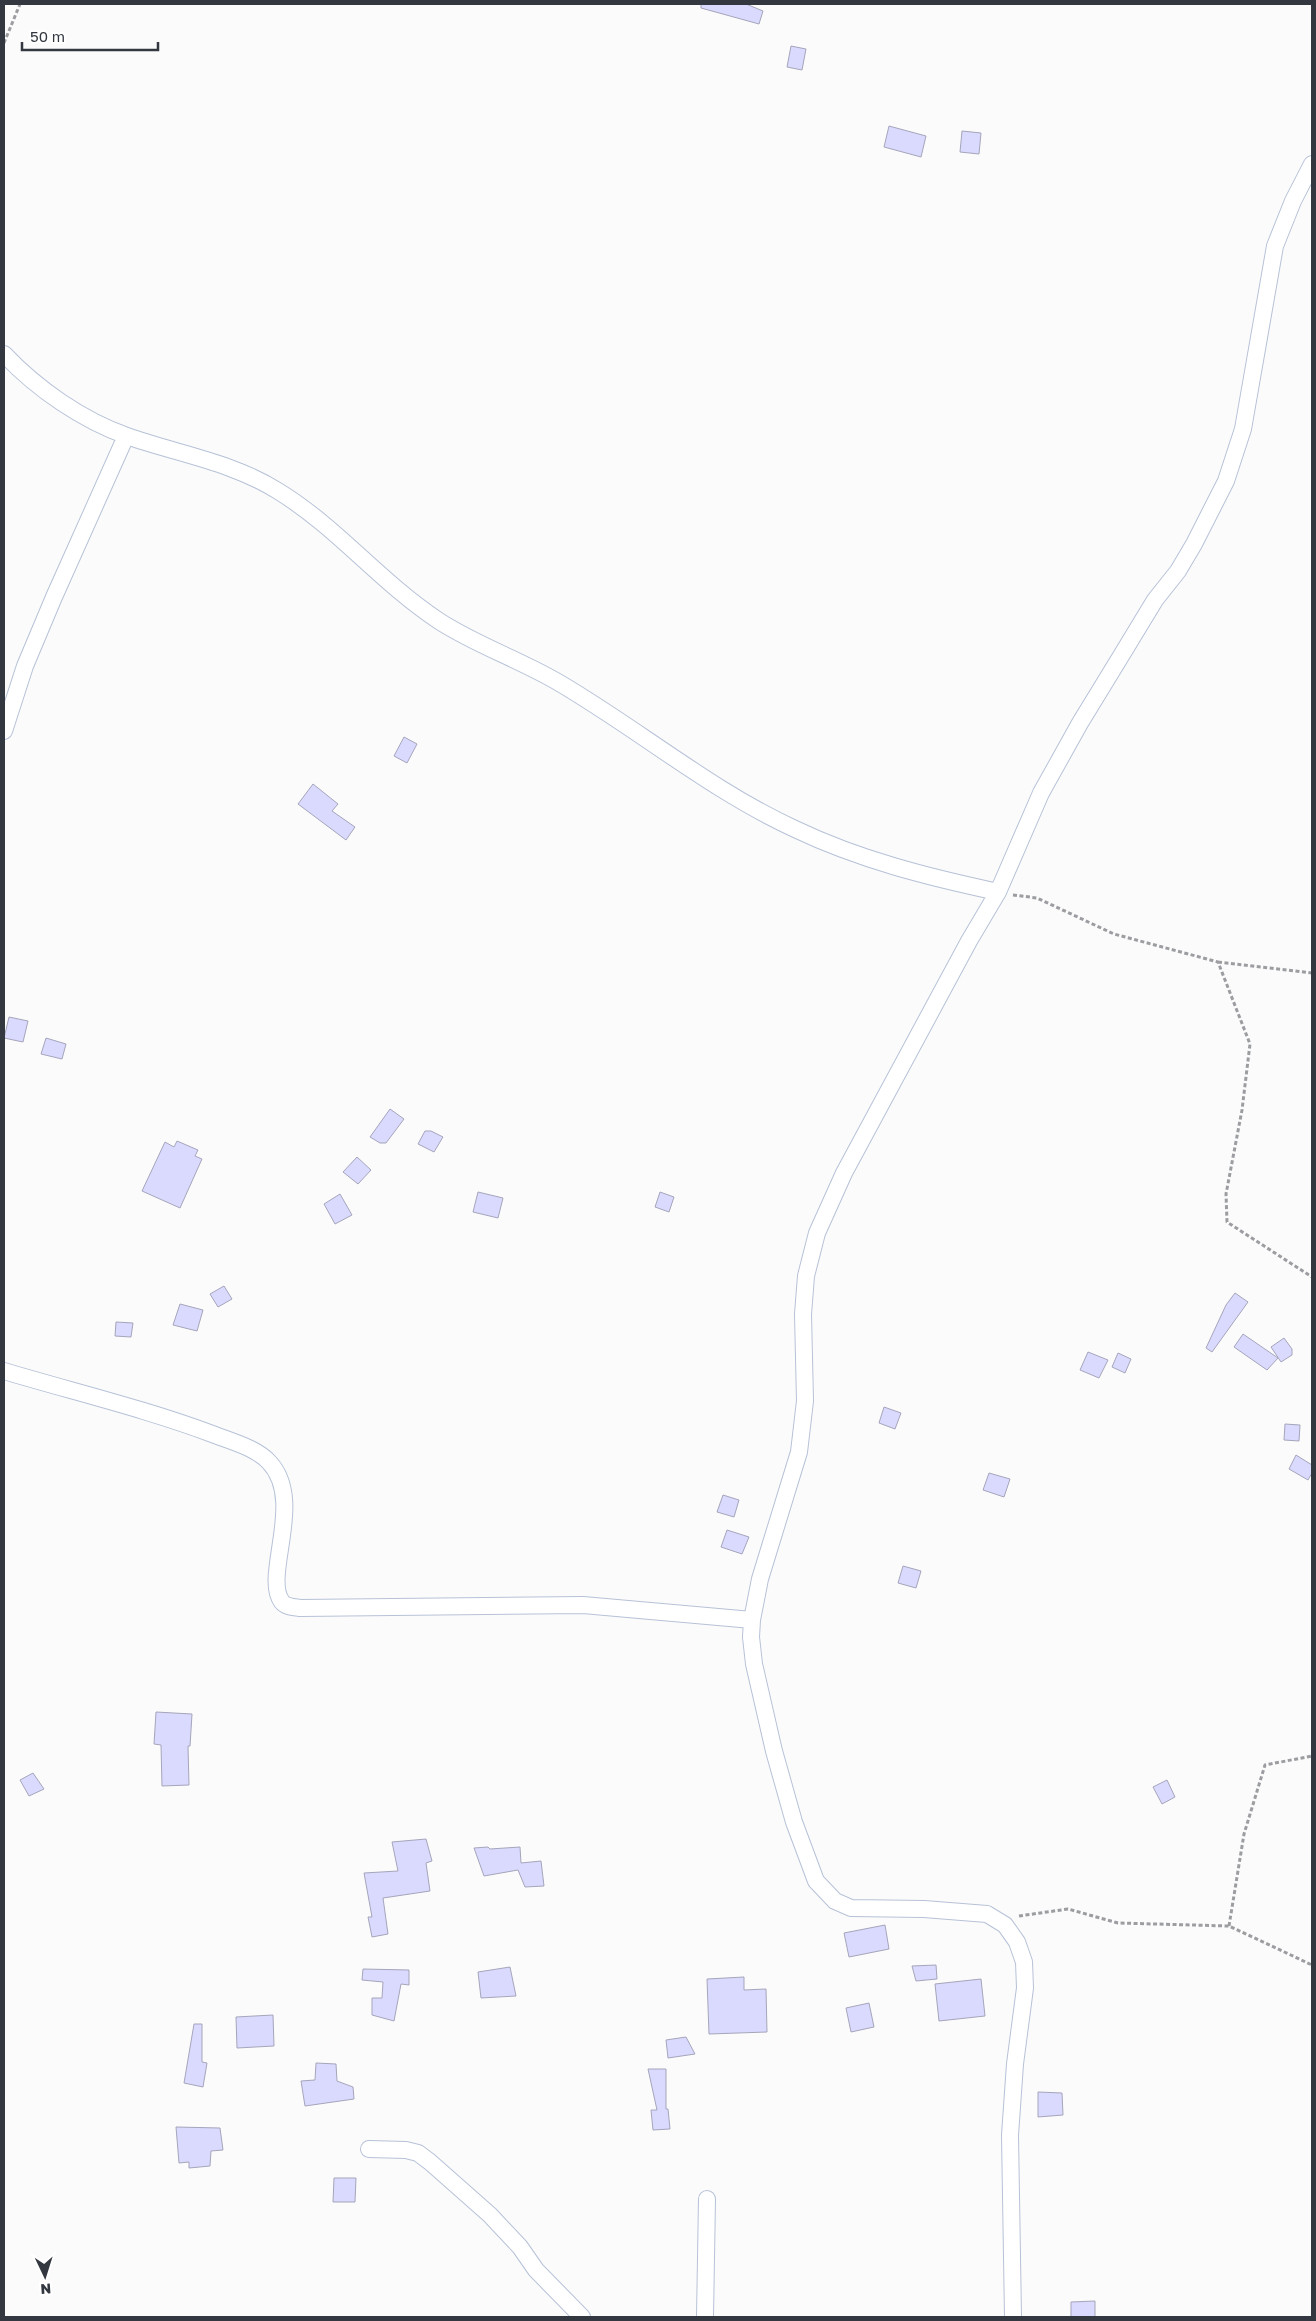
<svg xmlns="http://www.w3.org/2000/svg" width="1316" height="2321" font-family="'Golos Text',sans-serif">
	<style>
		.building { fill: #dad9fe; stroke: #a5a5bb }
		.lines { fill: none; stroke-linecap: round; stroke-linejoin: round }
		.minor-casing { stroke: #b7c2d7; stroke-width: 18 }
		.path { stroke: #9b9da1; stroke-width: 3; stroke-dasharray: 4 2.5; stroke-linecap: butt }
		.minor { stroke: #fff; stroke-width: 16 }
	</style>
	<rect width="100%" height="100%" fill="#fbfbfb"/>
	<path class="building" d="M701,4h45l17,7 -4,13 -58,-16z
		M791,46l15,3 -4,21 -15,-3z
		M889,126l37,10 -5,21 -37,-10z
		M962,131l19,2 -2,21 -19,-2z
		M404,737l13,7 -10,19 -13,-7z
		M313,784l25,20 -6,7 23,16 -9,13 -48,-36z
		M9,1017l19,4 -5,21 -19,-4z
		M46,1038l20,6 -4,15 -21,-5z
		M390,1109l14,10 -18,24h-6l-10,-6z
		M425,1131h6l12,6 -9,15 -16,-8z
		M177,1141l21,9 -3,6 7,3 -22,49 -38,-17 23,-49 9,5z
		M357,1157l14,13 -13,14 -15,-12z
		M478,1192l25,6 -5,20 -25,-6z
		M660,1192l14,5 -5,15 -14,-5z
		M340,1194l12,21 -17,9 -11,-20z
		M224,1286l8,13 -14,8 -8,-13z
		M1235,1293l13,9 -36,50 -6,-4 20,-43z
		M180,1304l23,6 -6,21 -24,-6z
		M116,1322l17,1 -2,14 -16,-1z
		M1243,1334l35,24 -11,12 -33,-23z
		M1284,1338l8,11v6l-11,7 -10,-15z
		M1088,1352l20,8 -9,18 -19,-8z
		M1118,1353l13,6 -6,14 -13,-6z
		M884,1407l17,6 -6,16 -16,-6z
		M1285,1424l15,1 -1,16 -15,-1z
		M1296,1455l16,10v8l-4,7 -19,-11z
		M989,1473l21,6 -6,18 -21,-7z
		M723,1495l16,5 -5,17 -17,-5z
		M727,1530l22,7 -7,17 -21,-7z
		M903,1566l18,5 -5,17 -18,-5z
		M156,1712l36,2 -2,32h-2l1,39 -27,1 -1,-41 -7,-1z
		M33,1773l11,16 -15,7 -9,-16z
		M1167,1780l8,17 -13,7 -9,-17z
		M426,1839l6,22 -6,2 4,28 -47,7 5,36 -16,3 -4,-20h4l-8,-44 34,-2 -6,-29z
		M488,1847l2,2 30,-2 1,16 20,-2 3,25 -19,1 -7,-17 -34,6 -10,-28z
		M885,1925l4,24 -40,8 -5,-24z
		M936,1965l1,14 -21,2 -4,-15z
		M510,1967l6,29 -35,2 -3,-26z
		M363,1969l46,1v15l-8,-1 -7,37 -22,-6v-17h10l1,-16 -21,-2z
		M744,1977v13l22,-1 1,43 -58,2 -2,-55z
		M981,1979l4,37 -46,5 -4,-37z
		M869,2003l5,24 -23,5 -5,-24z
		M273,2015l1,31 -37,2 -1,-31z
		M194,2024h8v38l5,1 -4,24 -19,-4z
		M686,2037l9,17 -27,4 -2,-18z
		M316,2063l20,1 1,17 16,6 1,12 -49,7 -4,-25 14,-1z
		M648,2069h18v40h2l2,20 -17,1 -2,-20h6z
		M1038,2092l24,1 1,22 -25,2z
		M176,2127l44,1 3,22 -12,1 -1,15 -21,2v-6l-10,1z
		M334,2178h22l-1,24h-22z
		M1095,2301v16h-24v-15z"/>
	<g class="lines">
		<g class="minor-casing">
			<path id="minor" d="M4,354c33,35 78,66 123,82 51,18 105,26 151,55 59,36 103,92 161,130 37,24 79,38 117,60 81,47 154,109 239,148 65,31 133,48 203,63
				M4,731l21,-65 29,-69 72,-161
				M4,1371c70,21 142,38 211,64 18,7 41,13 54,27 37,39 -7,114 13,140 4,5 12,5 18,6l283,-3 169,15
				M369,2149l37,1 12,3 12,9 60,53 30,32 16,23 46,47
				M705,2317l2,-118
				M1013,2317l-3,-182 5,-71 10,-76 -1,-26 -7,-20 -12,-17 -18,-11 -63,-5 -73,-1 -16,-7 -19,-20 -22,-59 -20,-71 -20,-87 -3,-27 1,-17 8,-41 39,-127 6,-51 -2,-87 3,-38 11,-43 27,-60 125,-232 29,-49 43,-99 39,-70 41,-67 34,-56 23,-29 16,-27 32,-63 17,-52 32,-183 18,-45 19,-37"/>
		</g>
		<path class="path" d="M4,43l16,-39
			M1013,895l24,3 77,36 104,28 32,82 -8,66 -16,84 1,28 85,55
			M1218,962l94,11
			M1019,1916l49,-7 50,14 111,3 83,39
			M1229,1926l15,-92 21,-69 47,-9"/>
		<use href="#minor" class="minor"/>
	</g>
	<rect width="1316" height="2321" fill="none" stroke="#333840" stroke-width="10"/>
	<g transform="translate(45 2276) rotate(176)" stroke="#ffffff" stroke-width="4" paint-order="stroke">
	<path d="M0-4L9 19L0 12L-9 19Z" fill="#333840"/>
	<text y="-8" font-size="14" font-weight="bold" text-anchor="middle" fill="#333840">N</text>
	</g>
	<path d="M22 42v8h136v-8" fill="none" stroke="#333840" stroke-width="2.5"/>
	<text x="30" y="42" font-size="15" fill="#333840" stroke="#ffffff" stroke-width="4" paint-order="stroke">50 m</text>
</svg>
